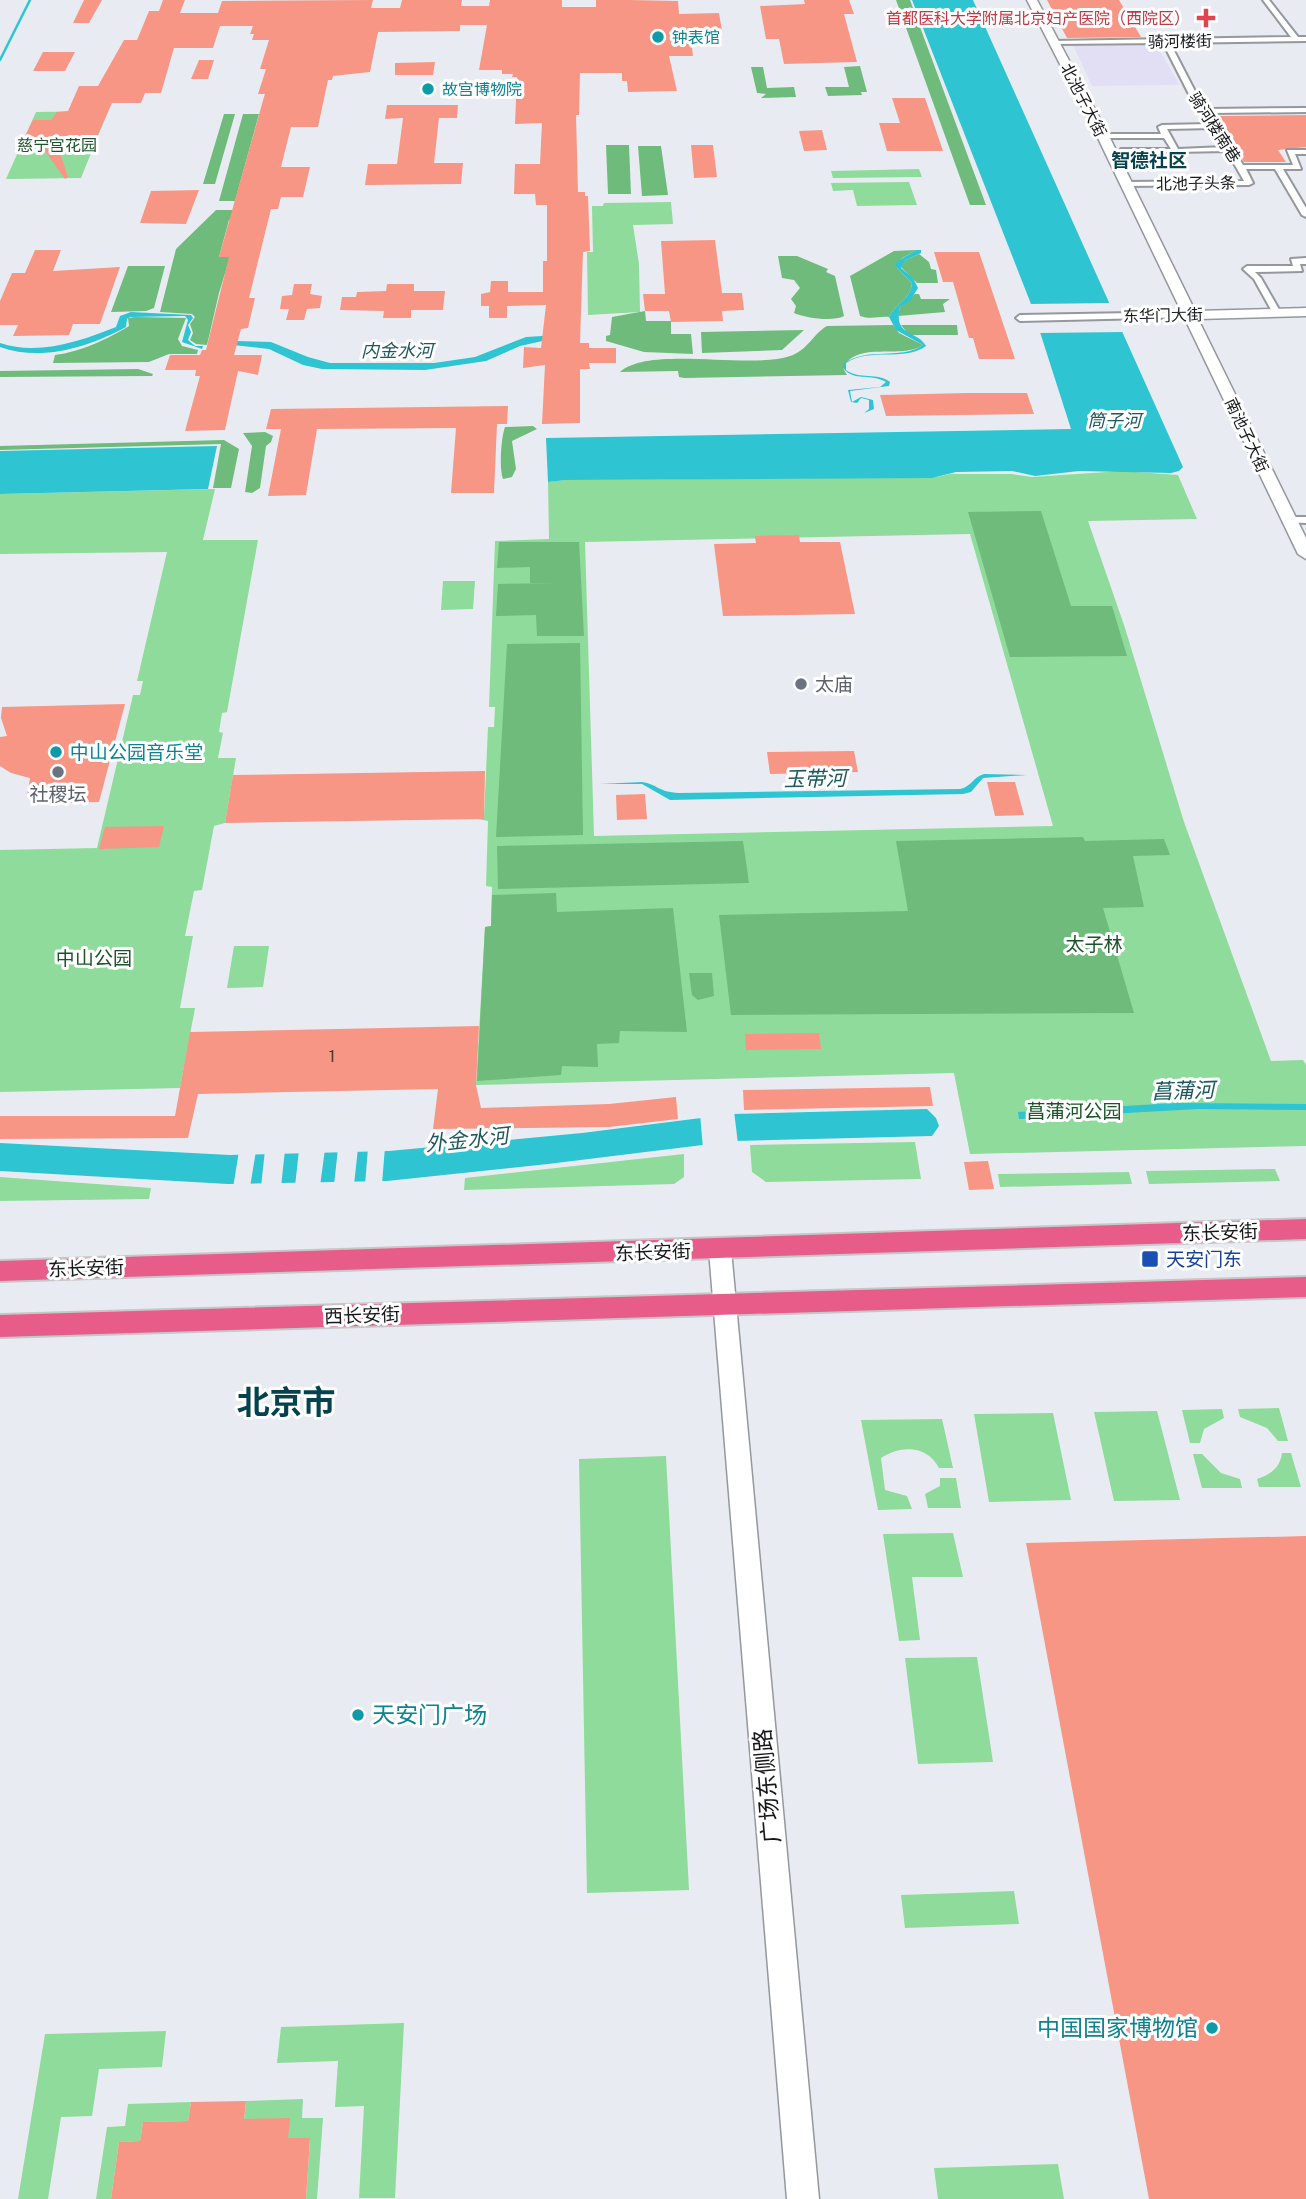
<svg xmlns="http://www.w3.org/2000/svg" width="1306" height="2199" font-family="'Public Sans','Noto Sans SC',sans-serif">
	<style>
		.education { fill: #e2dff5 }
		.green { fill: #8edb9b; fill-rule: evenodd }
		.forest { fill: #6ebb7b }
		.water { fill: #2ec4d1 }
		.pier { fill: #e8ecf2 }
		.lines { fill: none; stroke-linecap: round; stroke-linejoin: round }
		.stream { stroke: #2ec4d1; stroke-width: 2.5 }
		.building { fill: #f79685 }
		.street-casing { stroke: #94989d; stroke-width: 4 }
		.secondary-casing { stroke: #94989d; stroke-width: 3 }
		.highway-casing { stroke: #c7c7c8; stroke-width: 4 }
		.street { fill: #fff; fill-rule: evenodd }
		.secondary { fill: #fff; fill-rule: evenodd }
		.highway { fill: #e75c89; fill-rule: evenodd }
		.health-dot { fill: #e0444e; stroke: #fff; stroke-width: 2.5 }
		.culture-dot { fill: #0f9aa8; stroke: #fff; stroke-width: 2.5 }
		.worship-dot { fill: #6b7280; stroke: #fff; stroke-width: 2.5 }
		.transit-dot { fill: #1a4fb4; stroke: #fff; stroke-width: 2.5 }
		.labels { text-anchor: middle; stroke-width: 6; stroke-linejoin: round; paint-order: stroke }
		.far-health-label { font-size: 16px; fill: #be3a42; stroke: #fff; text-anchor: end }
		.far-culture-label { font-size: 16px; fill: #0d838f; stroke: #fff; text-anchor: start }
		.far-street-label { font-size: 16px; fill: #161719; stroke: #fff }
		.far-park-label { font-size: 16px; fill: #1b5228; stroke: #fff }
		.number-label { font-size: 16px; fill: #4e3734 }
		.far-water-label { font-size: 18px; font-style: italic; fill: #1d585d; stroke: #fff }
		.far-quarter-label { font-size: 19px; font-weight: bold; fill: #04434e; stroke: #fff }
		.worship-label { font-size: 19px; fill: #5b616d; stroke: #fff; text-anchor: start }
		.culture-label { font-size: 19px; fill: #0d838f; stroke: #fff; text-anchor: start }
		.park-label { font-size: 19px; fill: #1b5228; stroke: #fff }
		.street-label { font-size: 19px; fill: #161719; stroke: #fff }
		.transit-label { font-size: 19px; fill: #164399; stroke: #fff; text-anchor: start }
		.water-label { font-size: 21px; font-style: italic; fill: #1d585d; stroke: #fff }
		.near-culture-label { font-size: 23px; fill: #0d838f; stroke: #fff; text-anchor: start }
		.near-street-label { font-size: 23px; fill: #161719; stroke: #fff }
		.town-label { font-size: 33px; font-weight: bold; fill: #04434e; stroke: #fff }
	</style>
	<rect width="100%" height="100%" fill="#e8ecf2"/>
	<path class="education" d="M1073,45h83l24,40 -88,1z"/>
	<path class="green" d="M108,111l-27,67 -75,1 30,-67z
		M919,169l3,8 -89,1 -2,-7z
		M909,182l8,23 -60,1 -4,-16 -20,1 -2,-8z
		M671,202l2,22 -40,1 6,39 1,48 -52,3 -1,-63h6l-1,-46h11l1,-3z
		M1122,471l56,4 19,44 -109,2 37,107 59,194 87,239 32,-1 3,5v81l-336,8 -16,-81 -478,12 9,-158 6,-1 1,-39 -6,-1 2,-65 -10,-2 6,-1 4,-91h6l1,-20h-6l6,-166 54,-2 -1,-57 18,-2 371,-3 13,-3h61l21,3zM970,534l83,292 -459,10 -9,-294z
		M215,489l-12,51h55l-31,172 -5,1 -3,19 4,1 -5,25h18l-11,65 -11,3 -12,64 -8,1 -9,45h8l-13,72h15l-15,80 -180,4v-242l97,-2 36,-153h7l3,-14h-6l30,-129 -167,2v-60z
		M443,581h32l-2,28 -32,1z
		M234,946h35l-6,41 -36,1z
		M915,1142l6,37 -155,3 -14,-10 -2,-27z
		M684,1154v23l-10,7 -210,6 1,-12z
		M1275,1169l5,12 -131,3 -3,-13z
		M1129,1172l3,12 -132,3 -2,-13z
		M0,1177l151,11 -2,11 -149,2z
		M1279,1408l9,33h-10l-11,-13 -27,-11 -2,-8z
		M1222,1409l2,9 -20,11 -4,14h-10l-8,-33z
		M1157,1411l23,89 -66,1 -20,-89z
		M1053,1413l18,87 -82,2 -15,-88z
		M942,1419l11,49h-14c-12,-23 -38,-23 -58,-10l4,32 22,6 5,13 -34,1 -17,-90z
		M1282,1453h9l10,34h-42l-2,-8c14,-5 23,-11 25,-26z
		M1193,1454h9l19,19 19,6 2,9h-40z
		M666,1456l23,434 -102,3 -8,-434z
		M940,1478h16l5,30h-33l-3,-14 15,-8z
		M953,1533l10,44h-51l8,63 -21,1 -16,-107z
		M977,1657l16,105 -75,2 -13,-106z
		M1014,1891l5,33 -114,4 -4,-33z
		M404,2023l-9,175h-36l5,-92 -29,1 3,-46 -61,2 4,-36z
		M166,2031l-4,36 -63,2 -7,47 -31,1 -13,82h-30l27,-165z
		M303,2099l-1,19h21l-6,81h-11l4,-61h-22l-44,-19 2,-18z
		M191,2102l-3,19 -45,1 -3,19 -21,1 -8,57h-15l11,-72 18,-1 3,-22z
		M1058,2164l6,35h-126l-4,-31z"/>
	<path class="forest" d="M896,0h14l76,205h-16z
		M860,66l7,26h-6l1,3 -34,1 -3,-9h24l-5,-20z
		M751,67h12l4,21 27,-1 2,10 -35,1 5,-4 -9,-1z
		M224,114h11l-20,70h-12z
		M243,114h16l-24,87h-16z
		M606,145h23l2,49h-23z
		M638,146h23l7,49 -26,1z
		M216,210h17l3,10h-7l-10,37h11l-11,36 -12,52 -11,-1 -6,-4 3,-7 -3,-9 5,-7 -3,-3 -32,-2 16,-63z
		M916,250l-15,9 -4,9 15,15c-1,16 -16,20 -23,34 -10,-1 -18,3 -29,-1l-10,-40 44,-25z
		M919,254l10,8 2,7 5,1 2,13h-21l-16,-16 5,-7z
		M778,256h19l31,13 -2,3 9,4 9,40c-11,6 -39,2 -50,-3l2,-7 -5,-7 9,-11 -6,-8 -12,-2z
		M128,266h37l-11,42 -8,3 -35,1z
		M915,294h4l2,5h29l-7,5 2,8 -47,4 2,-9z
		M645,311l1,10h25v13h20l2,20 -49,-2 -38,-11v-5l4,-1 2,-18z
		M135,317l51,1 -8,21 4,7 16,4 -1,4h-28l-20,8 -96,1 2,-8c25,-3 53,-16 74,-29l-1,-8z
		M893,325l6,8 24,12c-22,15 -66,-5 -80,23l4,7 -163,3 -5,-1 -1,-6 -58,1c30,-27 129,-2 170,-16 17,-5 23,-22 37,-30z
		M901,325h56l1,10h-49z
		M804,330l-22,20 -80,3 -1,-21z
		M138,369l15,5 -1,2 -152,1v-6z
		M533,426l4,3 -25,12 4,28 -4,8 -9,2c-4,-11 -2,-41 2,-52z
		M265,432l8,4 -2,6 -5,4 -6,42 -8,5 -7,-1 7,-46 -9,-13z
		M224,440l15,9 -8,39h-18l8,-44 -221,6v-4z
		M1041,511l30,95h41l15,50 -117,1 -42,-145z
		M499,542h80l5,94h-47l-1,-21 -40,1 2,-32 59,-1h-27v-16l-33,1z
		M580,643l3,192 -87,2 11,-193z
		M1083,837l2,4 79,-2 6,16 -37,1 11,51 -41,1 31,105 -403,2 -12,-100 189,-4 -12,-70z
		M743,841l6,42 -251,6 -1,-43z
		M556,893l1,19 116,-4 14,124 -67,-1 -1,12 -22,1 1,23 -36,-1 -1,9 -84,6 8,-154 6,-1 1,-31z
		M689,973h23l2,23 -16,4 -6,-5z"/>
	<path class="water" d="M912,0h61l210,467 -4,4 -8,2 -92,-2 -44,5 -23,-5 -56,1 -24,6 -366,2 -18,2 -2,-44 525,-9 -40,-125z
		M916,250h5v3l-15,7 -5,8 12,10 5,10 -8,13 -10,6c-7,30 17,23 26,39 -23,16 -55,1 -80,17v7c14,10 31,2 44,12l-1,4 -39,5 2,11 9,-5 12,3 1,9 -10,4 5,-4v-9l-8,-2 -4,5 -6,-1 -3,-12 32,-3 6,-5c-15,-9 -32,0 -43,-14v-4c25,-18 56,-3 80,-19l-27,-15 -7,-13c7,-14 22,-18 23,-34l-15,-15 -2,-5z
		M131,312l60,3 2,3 -5,7 3,7 -3,8 7,6h8l-1,3 -20,-7 6,-22 -3,-4 -55,1 -3,2 -1,8c-37,20 -84,35 -126,20v-4c38,13 81,-2 116,-16l4,-11z
		M558,335l-11,5 -27,6 -34,15 -61,9 -103,-1 -19,-4 -34,-16 -36,-4 2,-4 36,1 37,15 22,6h104l41,-6 51,-20z
		M217,446l-9,43 -208,5v-43z
		M984,774l43,1 -44,3 -12,14 -8,2 -293,6 -28,-16h-42l42,-2c15,2 16,10 37,11l281,-4c11,-2 13,-12 24,-15z
		M1177,1103l129,1v6l-108,-1 -179,10 -1,-7z
		M927,1109l9,9 3,8 -7,10 -197,5 -187,23 -161,17 -159,3 -228,-13v-28l230,12 159,-4 193,-18 151,-19z"/>
	<path class="pier" d="M1112,303l12,29 -85,1 -10,-29z
		M734,1111l4,33 -35,4 -3,-34z
		M385,1147l-3,37 -17,1 3,-37z
		M338,1148h20l-4,37h-20z
		M325,1149l-5,37h-25l4,-36z
		M265,1150h20l-4,37h-20z
		M239,1151h17l-6,36 -17,1z"/>
	<g class="lines">
		<path class="stream" d="M0,60l30,-60"/>
	</g>
	<path class="building" d="M84,0h18l-13,23h-16z
		M163,0h22l-5,13h38l4,-12 151,-1 -2,8h29l2,-8h60l-1,6h28l1,-6h72v7h34v-7h33l49,1 1,13 40,-1 3,18h-32l3,25h-24l8,35 -49,1 -1,-11h-5v-8h-42l-1,42h-3l2,77h7v4h3l2,55 -7,1 -3,91h9v5h27v15h-27l1,6h-10v54l-38,1 3,-59 -22,3 1,-21 17,1 5,-43 -39,1v12h-18v-12h-8v-12l9,-2 1,-11h17v11h35v-31h4v-56h-11l-1,-11h-21l1,-30h25l2,-41 -27,1 2,-47h-5l1,-3h-11v-4h-23l8,-45h-27v6l-82,1 -8,40 -37,4 -1,4h-4l-10,47h-27l-10,40h29l-7,30h-22l-3,12h-7l-22,89h6l-7,30 -7,1 -7,26h28l-4,20 -20,-4 -13,59 -40,1 15,-55h-5l1,-6h-31l5,-15h30l2,-5h4l23,-93h-10l45,-160 1,-3h-7l8,-25h-6l9,-29h-17l2,-6h-4l3,-8h-33l-7,22h-39l-13,45h-16l-4,10h-29l-15,34 -42,1 13,39 -3,2 -29,-41h-12l9,-18h18l6,-8 11,-1 11,-25h19l26,-46h13l12,-29h10z
		M804,0h45l5,14h-10l13,48 -73,2 -5,-25h-13l-6,-33 45,-2z
		M1047,0h72l22,37 -74,1z
		M43,52h32l-10,19h-32z
		M199,60h15l-6,19h-17z
		M435,62l-2,13h-38v-12z
		M892,98h33l18,53h-56l-8,-28h21z
		M387,105h71l-1,13h-18l-5,45h29l-2,21 -96,1 3,-21h29l6,-46 -18,1z
		M1306,115v32l-28,3 8,12h-42l-28,-46z
		M822,130l5,20 -23,1 -5,-20z
		M691,145h22l4,32 -23,1z
		M199,190l-13,34 -46,-1 11,-32z
		M715,240l7,53h20l2,17 -22,1 1,10 -52,1 -2,-11h-24l-2,-17h22l-4,-53z
		M35,250h26l-8,21 67,-4 -20,57h-27l-4,11 -56,1 5,-11h-18v-24l12,-28h13z
		M934,252h45l36,107h-36l-6,-21h-4l-16,-56h-10z
		M294,284h18l-2,10 12,2 -2,12 -13,1 -3,11h-18l3,-11h-9l2,-13 10,-1z
		M387,284h27v7h31l-2,19h-32v8h-28l1,-7 -44,-1 2,-13h14l1,-5 29,-1z
		M968,393h59l7,21 -148,2 -6,-21z
		M508,406l-1,18h-10l-3,69h-43l5,-65 -139,1 -11,66 -38,1 13,-67h-15l5,-20z
		M799,535l1,7h40l15,72 -132,2 -9,-72 42,-1 -1,-7z
		M125,704l-26,98 -33,1 2,-8 -41,1 3,-18 -19,-5 -11,-7v-29l7,-1 -6,-18 1,-11z
		M854,751l4,21 -88,2 -3,-22z
		M485,771l-1,48 -259,4 8,-48z
		M987,782h28l9,33 -29,1z
		M645,794l2,25 -30,1 -1,-25z
		M164,826l-5,21 -60,2 6,-22z
		M479,1026l-3,59 5,23 128,-4 67,-7 2,22 -69,8 -176,2 5,-40 -240,5 -10,44 -188,1v-23h175l15,-84z
		M819,1033l2,16 -75,1 -1,-16z
		M930,1087l3,19 -189,4 -1,-20z
		M988,1161l6,28 -25,1 -5,-28z
		M1306,1536v663h-157l-123,-656z
		M246,2101l-2,18 46,-1 -2,20h22l-4,61h-195l8,-57 21,-1 3,-19 45,-1 3,-19z"/>
	<g class="lines">
		<g class="street-casing">
			<path id="street" d="M1263,0h6l29,37h8v4l-136,2 30,58 8,8 98,-1v4l-95,1 32,52h50l-6,-15h19v4h-11l6,15h-18l23,39v9l-4,-2 -27,-46h-29l7,14 -4,2 -126,1 -1,-2 4,-2 118,-1 -17,-30 -103,2 -4,-2 1,-2h50l-7,-11h-61l-4,-2 4,-2h58l-3,-7 4,-2 48,-1 -17,-22 -30,-59 -108,1 -2,-3 238,-4zM1213,128l12,19 -47,2 -11,-20z
				M1306,258v6h-6l2,7 -47,1 6,6 20,35 -7,2 -20,-36 -11,-10 4,-3h46l-2,-7z
				M1190,312l3,1v4l-173,4 -4,-3 4,-3z
				M1287,517h19v6l-23,-1v-4z"/>
		</g>
		<g class="secondary-casing">
			<path id="secondary" d="M1027,0h10l72,136 86,175 111,-3v8l-108,3 108,219v21l-8,-5 -201,-418z
				M720,1242l8,2 3,6 88,949h-32l-78,-949 3,-6z"/>
		</g>
		<g class="highway-casing">
			<path id="highway" d="M1306,1219v20l-1306,42v-20z
				M1306,1277v20l-1306,40v-22z"/>
		</g>
		<use href="#street" class="street"/>
		<use href="#secondary" class="secondary"/>
		<use href="#highway" class="highway"/>
	</g>
	<path class="health-dot" d="M1202.5 7.5h7v7h7v7h-7v7h-7v-7h-7v-7h7z"/>
	<g class="culture-dot">
		<circle cx="658" cy="37" r="7"/>
		<circle cx="428" cy="89" r="7"/>
		<circle cx="56" cy="752" r="7"/>
		<circle cx="358" cy="1715" r="7"/>
		<circle cx="1212" cy="2028" r="7"/>
	</g>
	<g class="worship-dot">
		<circle cx="801" cy="684" r="7"/>
		<circle cx="58" cy="772" r="7"/>
	</g>
	<rect class="transit-dot" x="1141" y="1250" width="18" height="18" rx="3.5"/>
	<g class="labels">
		<g class="far-health-label">
			<text x="1190" y="24">首都医科大学附属北京妇产医院（西院区）</text>
		</g>
		<g class="far-culture-label">
			<text x="672" y="43">钟表馆</text>
			<text x="442" y="95">故宫博物院</text>
		</g>
		<g class="far-street-label">
			<text transform="translate(1180 41) rotate(-1)" y="6">骑河楼街</text>
			<text transform="translate(1084 100) rotate(63)" y="6">北池子大街</text>
			<text transform="translate(1215 127) rotate(57)" y="6">骑河楼南巷</text>
			<text transform="translate(1196 183) rotate(-1)" y="6">北池子头条</text>
			<text transform="translate(1163 315) rotate(-1)" y="6">东华门大街</text>
			<text transform="translate(1247 435) rotate(65)" y="6">南池子大街</text>
		</g>
		<g class="far-park-label">
			<text x="57" y="151">慈宁宫花园</text>
		</g>
		<g class="number-label">
			<text x="332" y="1062">1</text>
		</g>
		<g class="far-water-label">
			<text x="397" y="357">内金水河</text>
			<text x="1114" y="427">筒子河</text>
		</g>
		<g class="far-quarter-label">
			<text x="1149" y="167">智德社区</text>
		</g>
		<g class="worship-label">
			<text x="815" y="691">太庙</text>
			<text x="58" y="801" text-anchor="middle">社稷坛</text>
		</g>
		<g class="culture-label">
			<text x="70" y="759">中山公园音乐堂</text>
		</g>
		<g class="park-label">
			<text x="1094" y="951">太子林</text>
			<text x="94" y="965">中山公园</text>
			<text x="1074" y="1118">菖蒲河公园</text>
		</g>
		<g class="street-label">
			<text transform="translate(1220 1232) rotate(-2)" y="7">东长安街</text>
			<text transform="translate(653 1252) rotate(-2)" y="7">东长安街</text>
			<text transform="translate(86 1268) rotate(-2)" y="7">东长安街</text>
			<text transform="translate(362 1315) rotate(-2)" y="7">西长安街</text>
		</g>
		<g class="transit-label">
			<text x="1166" y="1266">天安门东</text>
		</g>
		<g class="water-label">
			<text transform="translate(815 779) rotate(-1)" y="7">玉带河</text>
			<text transform="translate(1183 1091) rotate(-2)" y="7">菖蒲河</text>
			<text transform="translate(467 1140) rotate(-6)" y="7">外金水河</text>
		</g>
		<g class="near-culture-label">
			<text x="372" y="1723">天安门广场</text>
			<text x="1198" y="2036" text-anchor="end">中国国家博物馆</text>
		</g>
		<g class="near-street-label">
			<text transform="translate(767 1786) rotate(-95)" y="8">广场东侧路</text>
		</g>
		<g class="town-label">
			<text x="286" y="1414">北京市</text>
		</g>
	</g>
</svg>
